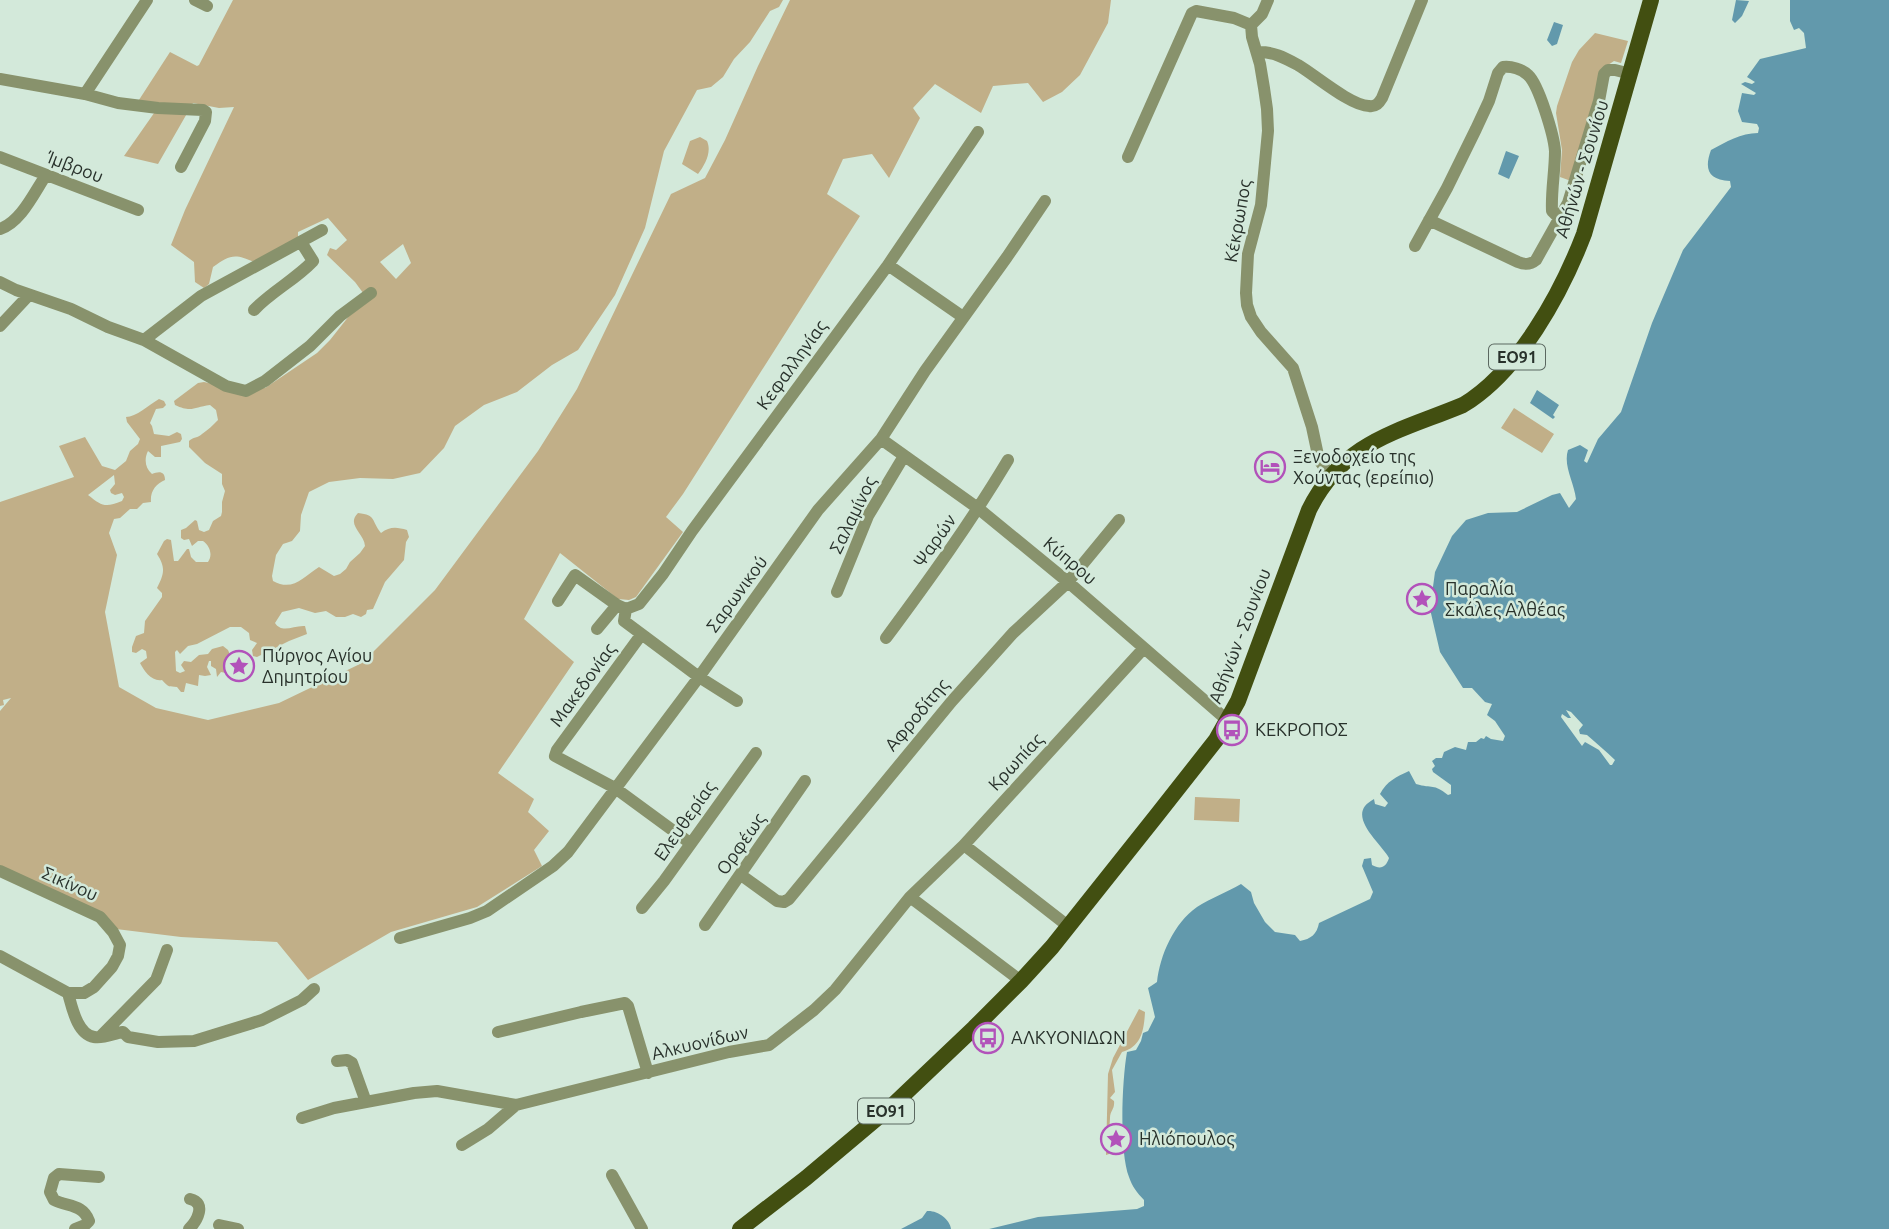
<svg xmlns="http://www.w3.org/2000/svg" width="1889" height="1229" font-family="Ubuntu,sans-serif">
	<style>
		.green { fill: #c1af88; fill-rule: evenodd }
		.water { fill: #6299ac; fill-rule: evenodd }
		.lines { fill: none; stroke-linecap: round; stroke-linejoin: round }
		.minor { stroke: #88926c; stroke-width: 12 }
		.major { stroke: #424f11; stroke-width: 16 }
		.labels { text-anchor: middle; stroke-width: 5; stroke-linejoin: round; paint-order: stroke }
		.shield { fill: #d3e9da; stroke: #5b6860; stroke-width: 2 }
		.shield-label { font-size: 16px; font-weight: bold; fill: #28312b }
		.street-label { font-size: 18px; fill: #28312b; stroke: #d3e9da }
		.poi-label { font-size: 18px; fill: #28312b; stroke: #d3e9da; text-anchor: start }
	</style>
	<rect width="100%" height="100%" fill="#d3e9da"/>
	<path class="green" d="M233,0h550l-4,7 -9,4 -20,31 -16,17 -11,18 -12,10 -14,3 -33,61 -19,77 -30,67 -37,55 -26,15 -35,27 -33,13 -29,21 -11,22 -24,25 -27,6 -33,-1 -31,4 -20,10 -8,23 -1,16 -8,10 -9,3 -7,11 -4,21 1,5c20,11 30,-4 46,-14l15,9 6,-2 6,-5 4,-7 10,-9 5,-7c-1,-13 -19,-21 -7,-33 19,2 13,8 23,20 9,-7 16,-6 26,-3l2,7 -3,5 -2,18 -19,22 -12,27 -6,1 -1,4 -5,3 -8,-3 -8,3h-9l-10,-6 -11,2 -16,-5 -17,4 -7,11c7,11 19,2 30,3l2,8 -18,7 -32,16 -4,-1 -1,-6 5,-7 -7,-3 -1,-7 -8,-6h-11l-33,17 -9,2 -8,8 -3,-4 -2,2 1,19 4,2 5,-2 -4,-6 3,-4 7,1 8,-7 9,-1 4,-5 11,-3 5,4c4,8 1,15 -2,23l-5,-1 -4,5 -1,-8 -5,-3v-5h-2l-2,6 4,8 -6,1 -6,-1 -1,11 -12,-3 -2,9h-3l-4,-5c-8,-1 -8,1 -15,-7 -10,2 -18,-9 -22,-17l7,-5 -1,-7 -4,-2 -6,4 -4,-1v-5l4,-11 8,-3 1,-12 17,-24v-4l-5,-5c7,-14 9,-20 0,-34l7,-13 3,-2 4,1 3,21h4l9,-12h2l2,8 5,5h12c5,-7 2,-16 -5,-21h-5l-6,5 -3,-7 -5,1 -3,-2v-8l5,-2 9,-8 2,1 2,9 5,2 5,-2 4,-9 8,-5 1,-4v-10l3,-11 -3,-7v-10l-17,-11 -16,-16v-6c4,-4 9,-3 13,-7 6,-4 11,-9 16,-14l-2,-10 -6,-5c-16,2 -18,8 -35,0l-1,-4 24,-18 6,-1 9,2 52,4 52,-35 13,-13 19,-24 20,-15 -14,-19 -28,-27 3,-7 6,2 11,-10 -19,-22 -30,14v7l-44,23c-19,-9 -25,-7 -41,5l-4,17 -5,4 -9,-6 -1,-20 -23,-17 14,-35 49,-103 -15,1 -26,-5 -35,61 -34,-8 35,-50 -22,-3 33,-51 27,14 2,-1zM403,244l8,19 -15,16 -16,-17z
		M790,0h321l-3,23 -28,52 -18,17 -19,10 -15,-19 -35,3 -12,27 -46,-29 -22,24 7,10 -31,60 -17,-24 -29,5 -16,35 33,22 -177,278 -17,23 17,15 -47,65 -7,3 -11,-1 -58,-46 -36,66 50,43 -76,111 36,26 -6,13 21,19 -15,19 8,16 -65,41 -86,25 -83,48 -31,-38 -96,-5 -65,-8 -116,-62v-156l11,-13 -8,2 1,5 -4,1v-204l74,-25 -15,-31 26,-9 17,29 13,4 11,-9 4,-10 8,-7 2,-5 -13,-17 -1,-5c10,0 23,-12 33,-18l5,2 2,4 -3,3 -7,1 -6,14 2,3 2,8 15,2 8,-4 4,2 1,5 -2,3 -19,4v11h-6l-7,-6c-4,8 -3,17 4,23 7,-3 13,-3 13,6 -9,4 -15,11 -14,22l-8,1 -6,6h-7l-10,9 -6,1 -5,14 8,22 -12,57 14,75 37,21 52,12 71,-17 83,-40 73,-73 103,-139 39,-62 94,-195 34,-16 20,-38 33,-74zM114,475l1,9 -5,6 1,3 4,2 7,-2 2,4 -2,4c-17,7 -20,5 -34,-6z
		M1595,33l33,8 -7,22 -7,-2 -12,8 -5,23 -26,89 -11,-4 2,-27 -6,-37 1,-7 15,-44 7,-12z
		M700,137l7,4c5,11 -2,24 -9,33l-16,-10 8,-23z
		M1514,408l40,26 -12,19 -41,-25z
		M1195,797l45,2 -1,23 -45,-2z
		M1139,1009l6,3c-1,19 -4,35 -23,40l-10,18 3,22 -5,6 4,3c1,8 -4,10 -4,17 -1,12 -1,24 -1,36l-3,1 2,-81 5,-16z"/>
	<path class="water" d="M1736,0l13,1 -7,15 -7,7 -3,-3z
		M1790,0h99v1229h-900l49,-12 99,-8 7,-3v-6c-7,-7 -12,-14 -15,-23 -10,-26 -7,-97 -2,-125l9,-2 5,-9 2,-8 5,-2 7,-14 -7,-29 9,-6c3,-27 17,-59 40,-75 14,-9 30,-15 44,-23l10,8 3,11 11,19 10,10 20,3 5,6c11,-2 17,-7 19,-18l51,-24 3,-7 -11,-26 2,-7 7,-1 1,7c9,5 14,2 17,-7 -7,-13 -36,-36 -24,-52 2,-3 6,-5 9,-7l1,5 10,3 3,-4 -8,-9c7,-13 16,-17 29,-23l7,13c17,5 17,-1 32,11l3,-1v-9l-18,-13 -1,-3 3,-3 -3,-5 4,-3h6l2,-6 11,-5 11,3 2,-8h8l5,-4 3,1 2,-3 5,3 12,2 2,-5 -10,-15 -8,-6 5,-11 -7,-2 -13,-14h-9l-23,-36 -10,-43 5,-37 17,-36 14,-16 22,-7 29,-1 35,-17 8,-2 9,15 7,-9c-2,-17 -13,-33 -8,-49l12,-5 8,5 -4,11 3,2 11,-24 23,-27 31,-89 31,-73 48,-63 -1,-6c-22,-1 -26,-12 -19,-31 15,-8 30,-17 47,-17l1,-5 -2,-4 -15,-2 -4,-11 4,-18 12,2 2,-2 -15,-9 4,-2 7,2 3,-2 -8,-5 13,-18 46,-11 -2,-15 -5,-5 -5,2 -4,-9zM1566,710l5,2 12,13 -4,5 1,4 7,1c9,8 19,16 28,25l-3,5h-2l-11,-15 -14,-8 -3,4 -21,-29 1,-3 6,4h3z
		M1554,22l9,3 -6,19 -5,2 -5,-6z
		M1506,151l13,5 -10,23 -11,-5z
		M1537,390l22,15 -6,10 2,2 -2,2 -23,-16z
		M927,1211c10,-1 23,8 24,18h-50l21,-11z"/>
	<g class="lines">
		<path class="minor" d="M195,0l12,6
			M1268,0l-6,14 -11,11 1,12 8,27 4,24 3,21 1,22 -7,74 -13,49 -2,39 1,12 4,12 10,15 32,36 19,59 7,33 11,15
			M1257,52c15,-1 28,6 41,13 17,10 53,41 71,41 7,1 10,-3 13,-8l40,-98
			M0,79l85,15 33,9 40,5 45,2 3,2 -1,9 -24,46
			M85,94l62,-94
			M0,157l138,53
			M1128,157l64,-144 4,-2 38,7 17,7
			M1429,220l89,42c7,3 12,3 18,-2l32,-57 31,-102 5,-27 4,-4h7l16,4
			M0,229c21,-7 34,-36 46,-54
			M1415,246l32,-58 29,-59 13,-28 9,-28 5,-6c8,-1 19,2 25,8 11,10 26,61 27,76 0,20 -4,40 -3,60l8,8
			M888,265l75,52
			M0,282l16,8 55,19 37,18 36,13 82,46 20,5 19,-10 45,-35 30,-30 31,-23
			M254,310c18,-19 41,-30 59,-49l-12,-19
			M0,326l29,-31
			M144,340l57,-44 121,-66
			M881,439l98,70 89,73 159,138
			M837,592l31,-76 36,-60
			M558,601l17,-26 42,30 9,4
			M626,609l13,-5 24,-30 29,-43 196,-266 90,-133
			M626,609l-2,12 75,56 38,24
			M597,629l20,-24
			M641,635l-84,115 -2,6 60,32 75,55
			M886,638c43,-58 85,-116 122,-178
			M964,845l104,81
			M0,871l100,46 13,15 7,13 -2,11 -6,11 -18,20 -10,6h-16
			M741,875l36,26 7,1 5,-3 163,-198 61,-68 55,-51 51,-62
			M910,897l111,84
			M642,908l22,-27 92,-128
			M705,925l100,-144
			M400,938l70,-20 17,-7 66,-45 15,-14 131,-175 119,-167 63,-71 44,-68 82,-114 38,-56
			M0,956l68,37c4,14 9,41 26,44 10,2 20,-4 29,-5l5,5 30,5 36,-1 68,-21 40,-20 12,-11
			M498,1032l83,-20 44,-9 3,3 20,67
			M100,1037l56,-57 11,-30
			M337,1061l10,-1 5,3 14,39
			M302,1118l32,-10 80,-15 23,-2 79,14 213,-53 40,-7 45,-35 21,-20 75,-93 54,-52 180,-197
			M462,1145l26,-16 28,-24
			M612,1175l30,54
			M219,1225l19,4
			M75,1229l10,-4 4,-4c-6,-17 -21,-14 -35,-21l-4,-8 4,-14 5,-4 40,3
			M189,1229c8,-8 18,-26 1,-30"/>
		<path class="major" d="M740,1229l66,-51 88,-74 80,-76 47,-47 31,-34 105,-132 59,-75 22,-39 71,-191c34,-69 89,-78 154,-105 56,-34 98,-111 121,-171l67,-234"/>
	</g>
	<defs>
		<g id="hotel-ring" transform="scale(1.575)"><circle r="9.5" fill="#d3e9da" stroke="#b252ba" stroke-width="1.5"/><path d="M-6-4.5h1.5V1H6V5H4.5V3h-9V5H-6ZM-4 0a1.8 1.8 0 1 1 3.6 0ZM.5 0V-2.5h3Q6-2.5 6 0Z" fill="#b252ba"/></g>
		<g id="sight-ring" transform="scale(1.575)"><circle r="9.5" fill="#d3e9da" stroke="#b252ba" stroke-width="1.5"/><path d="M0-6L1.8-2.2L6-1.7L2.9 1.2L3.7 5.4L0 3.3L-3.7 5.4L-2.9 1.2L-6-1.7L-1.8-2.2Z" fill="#b252ba"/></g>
		<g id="bus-ring" transform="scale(1.575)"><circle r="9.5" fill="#d3e9da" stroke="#b252ba" stroke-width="1.5"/><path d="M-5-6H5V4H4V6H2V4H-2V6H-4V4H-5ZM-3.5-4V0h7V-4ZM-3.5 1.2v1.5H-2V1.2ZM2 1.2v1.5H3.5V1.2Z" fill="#b252ba"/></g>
	</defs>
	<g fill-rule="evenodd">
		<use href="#hotel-ring" x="1270" y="467"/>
		<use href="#sight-ring" x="1422" y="599"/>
		<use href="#sight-ring" x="239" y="666"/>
		<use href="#bus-ring" x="1232" y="730"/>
		<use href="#bus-ring" x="988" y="1038"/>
		<use href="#sight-ring" x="1116" y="1139"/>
	</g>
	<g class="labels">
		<g class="shield">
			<rect x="1489" y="344.5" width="56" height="25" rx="5"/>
			<rect x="858" y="1098.5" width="56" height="25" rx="5"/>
		</g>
		<g class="shield-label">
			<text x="1517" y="363">ΕΟ91</text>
			<text x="886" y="1117">ΕΟ91</text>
		</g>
		<g class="street-label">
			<text transform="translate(75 167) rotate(21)" y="6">Ίμβρου</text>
			<text transform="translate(1582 169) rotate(-73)" y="6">Αθήνών - Σουνίου</text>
			<text transform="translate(1238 221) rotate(-80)" y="6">Κέκρωπος</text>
			<text transform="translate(792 365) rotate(-54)" y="6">Κεφαλληνίας</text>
			<text transform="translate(853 515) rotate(-64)" y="6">Σαλαμίνος</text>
			<text transform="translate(935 541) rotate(-55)" y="6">Ψαρών</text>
			<text transform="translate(1070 561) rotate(40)" y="6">Κύπρου</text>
			<text transform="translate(737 594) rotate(-54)" y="6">Σαρωνικού</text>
			<text transform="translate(1240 636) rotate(-69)" y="6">Αθήνών - Σουνίου</text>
			<text transform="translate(583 685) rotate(-54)" y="6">Μακεδονίας</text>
			<text transform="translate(917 715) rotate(-50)" y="6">Αφροδίτης</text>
			<text transform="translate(1016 762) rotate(-47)" y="6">Κρωπίας</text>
			<text transform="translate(685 821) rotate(-55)" y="6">Ελευθερίας</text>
			<text transform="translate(741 844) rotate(-55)" y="6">Ορφέως</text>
			<text transform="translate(70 884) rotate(24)" y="6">Σικίνου</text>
			<text transform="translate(700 1043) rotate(-13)" y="6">Αλκυονίδων</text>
		</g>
		<g class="poi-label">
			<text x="1293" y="463">Ξενοδοχείο της<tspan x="1293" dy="21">Χούντας (ερείπιο)</tspan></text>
			<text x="1445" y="595">Παραλία<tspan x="1445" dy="21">Σκάλες Αλθέας</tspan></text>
			<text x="262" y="662">Πύργος Αγίου<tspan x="262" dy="21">Δημητρίου</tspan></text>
			<text x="1255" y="736">ΚΕΚΡΟΠΟΣ</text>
			<text x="1011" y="1044">ΑΛΚΥΟΝΙΔΩΝ</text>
			<text x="1139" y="1145">Ηλιόπουλος</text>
		</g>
	</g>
</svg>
